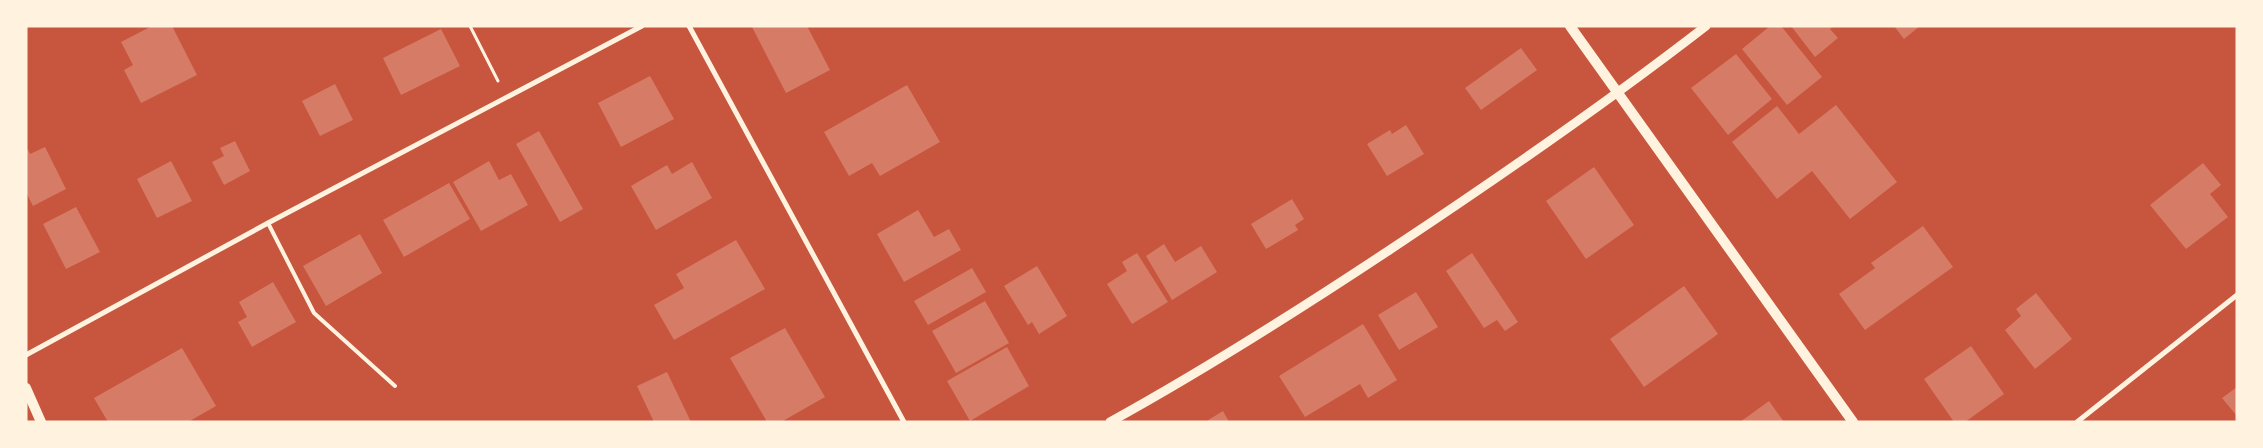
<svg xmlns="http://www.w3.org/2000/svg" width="2263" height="448" font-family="Ubuntu,sans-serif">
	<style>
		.building { fill: #d67c66 }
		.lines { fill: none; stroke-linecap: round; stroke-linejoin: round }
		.path { stroke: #fff3e0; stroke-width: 3 }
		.service { stroke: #fff3e0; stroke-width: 4 }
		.minor { stroke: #fff3e0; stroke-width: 5 }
		.tertiary { stroke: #fff3e0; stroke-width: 9 }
		.secondary { stroke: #fff3e0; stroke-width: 10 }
	</style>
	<rect width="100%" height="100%" fill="#c8553d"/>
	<path class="building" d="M152,26h20l25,49 -56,28 -17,-33 9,-5 -12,-23z
		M754,26h53l23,44 -44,23 -34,-66z
		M1770,26h11l41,51 -35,28 -45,-56z
		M1791,26h43l-4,3 8,9 -23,19z
		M1894,26h26l-16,13z
		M441,29l19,37 -59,29 -18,-37z
		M1521,48l16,22 -56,40 -16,-22z
		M1736,54l36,45 -44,36 -37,-47z
		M650,76l24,43 -53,28 -23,-44z
		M335,84l18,36 -33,16 -18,-35z
		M907,85l33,57 -60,34 -8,-13 -23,13 -25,-44z
		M1836,105l61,77 -47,37 -38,-48 -35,28 -45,-57 45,-36 22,28z
		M1406,125l18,29 -37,22 -20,-32 23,-14 2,4z
		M539,131l44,78 -23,13 -44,-78z
		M235,141l15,30 -26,14 -12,-23 12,-6 -4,-8z
		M26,146l4,8 15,-7 21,42 -33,17 -7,-14z
		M171,161l21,40 -35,17 -20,-39z
		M489,161l10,19 12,-6 17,31 -47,26 -28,-49z
		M692,162l20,36 -56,32 -25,-44 36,-21 5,9z
		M2203,163l18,22 -11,9 18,23 -42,32 -36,-44z
		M1594,167l40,58 -48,34 -40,-58z
		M449,183l21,36 -66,38 -21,-37z
		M1292,199l12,20 -9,6 3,5 -32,19 -15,-25z
		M76,207l24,45 -34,17 -23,-45z
		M918,210l16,27 15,-8 12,21 -57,32 -27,-48z
		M1923,226l30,41 -88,63 -26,-36 36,-26 -4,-5z
		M360,234l22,39 -56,33 -23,-40z
		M736,240l29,49 -91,51 -20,-35 30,-17 -8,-14z
		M1164,244l11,18 26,-16 16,26 -45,28 -26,-44z
		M1137,253l31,49 -36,22 -25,-40 20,-13 -5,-9z
		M1472,253l46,69 -13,9 -8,-11 -13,8 -38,-57z
		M1037,266l30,50 -28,18 -7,-12 -4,3 -24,-39z
		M972,268l14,24 -58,33 -14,-24z
		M273,282l23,40 -44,25 -14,-25 9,-5 -8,-15z
		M1684,286l34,48 -74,53 -34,-48z
		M1416,292l22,35 -39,23 -21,-35z
		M2036,293l36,46 -37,30 -30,-39 16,-14 -5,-7z
		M985,301l24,42 -53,30 -24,-42z
		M1363,324l34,56 -29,18 -8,-14 -55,33 -26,-41z
		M785,328l40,69 -44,25h-14l-37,-64z
		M1971,346l33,48 -39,28h-11l-30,-43z
		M1007,347l22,39 -59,35 -23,-40z
		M182,348l34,58 -28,16h-80l-14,-24z
		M667,372l24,50h-37l-17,-36z
		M2237,387v29l-15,-18z
		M1769,401l15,21h-44z
		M1223,411l6,11h-24z"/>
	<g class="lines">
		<path class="path" d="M470,26l28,55"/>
		<path class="service" d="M268,223l46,90 81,73"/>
		<path class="minor" d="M689,26l215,396
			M26,355l242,-132 374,-197
			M2077,422l160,-127"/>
		<path class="tertiary" d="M1110,422c96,-53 189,-112 281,-173 107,-71 213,-144 315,-223"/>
		<path class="secondary" d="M1570,26l283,396
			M26,388l15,34"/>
	</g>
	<rect width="2263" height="448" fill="none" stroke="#fff3e0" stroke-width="55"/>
</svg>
